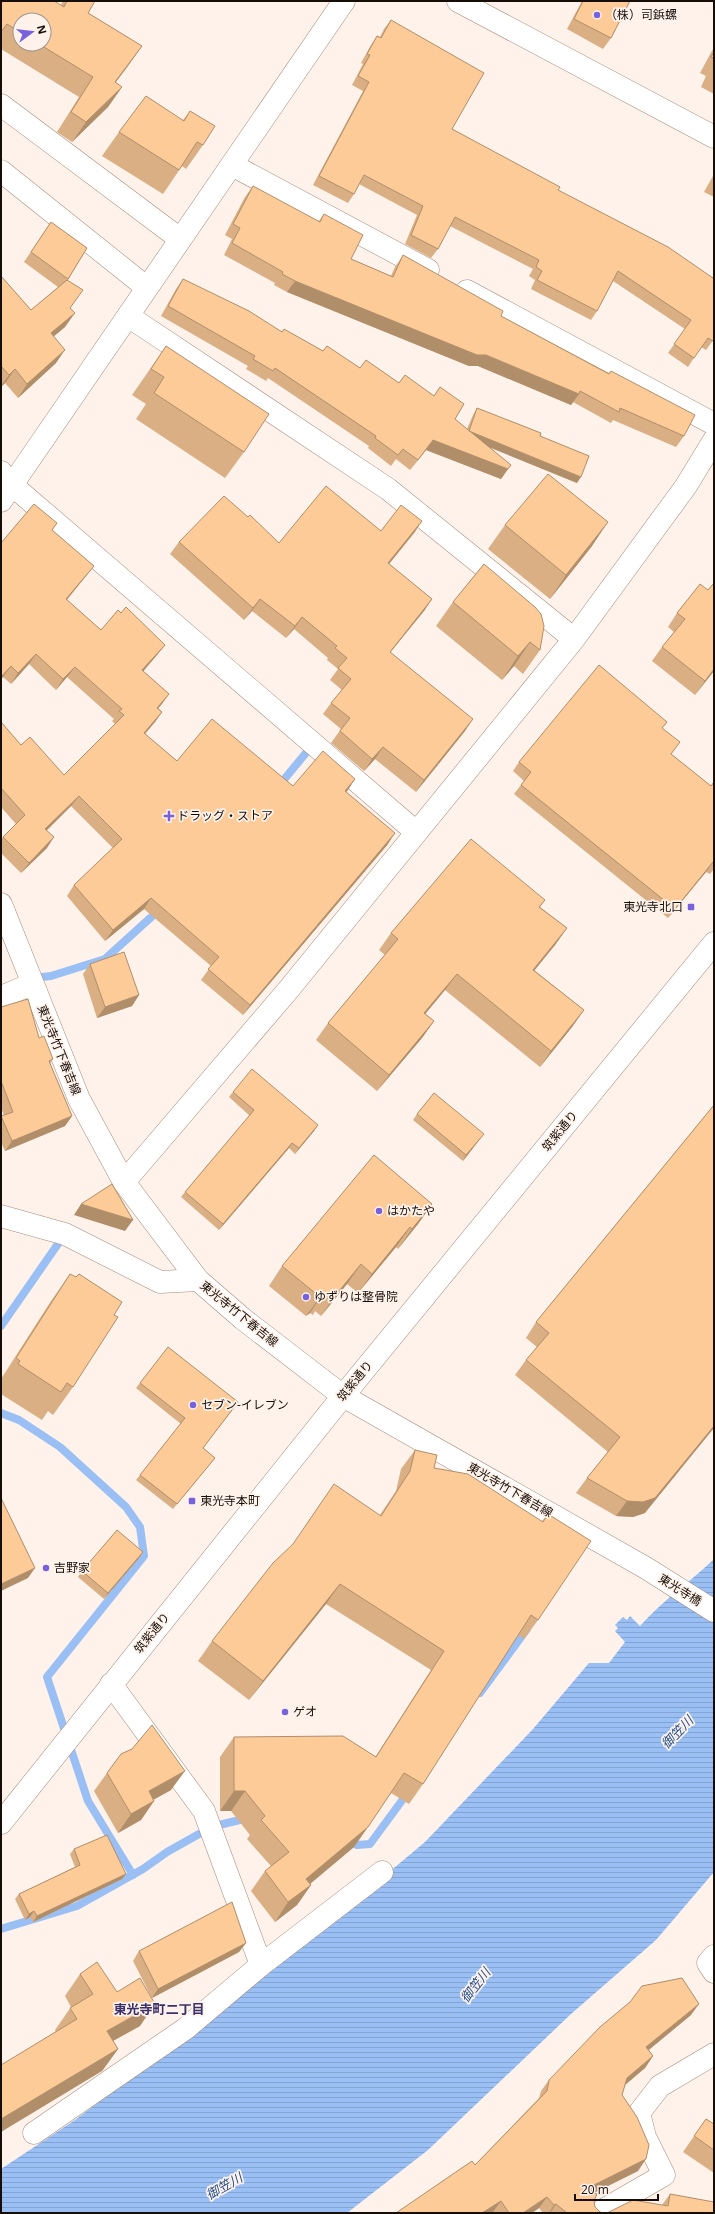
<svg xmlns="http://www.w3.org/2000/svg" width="715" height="2214" font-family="'Open Sans','Noto Sans JP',sans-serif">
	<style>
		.water { fill: url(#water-rules) }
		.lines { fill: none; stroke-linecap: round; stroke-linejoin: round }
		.stream { stroke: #99bff4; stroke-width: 8 }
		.street-casing { stroke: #a58b7a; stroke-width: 23 }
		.secondary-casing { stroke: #a58b7a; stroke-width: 23 }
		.street { stroke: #fff; stroke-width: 22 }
		.secondary { stroke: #fff; stroke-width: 22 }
		.wall { fill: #d9af83; fill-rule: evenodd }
		.shaded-wall { fill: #b08e6a }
		.building { fill: #fccb98; stroke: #b08e6a }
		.poi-dot { fill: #7861dc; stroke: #fef2eb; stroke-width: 1.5 }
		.labels { text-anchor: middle; stroke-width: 3.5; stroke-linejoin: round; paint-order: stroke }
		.poi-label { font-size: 12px; fill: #160d07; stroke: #fef2eb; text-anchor: start }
		.street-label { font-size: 12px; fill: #160d07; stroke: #fef2eb }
		.water-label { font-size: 13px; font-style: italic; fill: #204f8e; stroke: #fef2eb }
		.neighbourhood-label { font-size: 13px; font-weight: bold; fill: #3a306c; stroke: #fef2eb }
	</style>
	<defs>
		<pattern id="water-rules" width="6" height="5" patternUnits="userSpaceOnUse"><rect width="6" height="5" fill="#99bff4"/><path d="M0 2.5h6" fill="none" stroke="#83a3d0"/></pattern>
	</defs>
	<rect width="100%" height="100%" fill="#fef2eb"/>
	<path class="water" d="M714,1559v313l-58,68 -85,74 -143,136 -81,63h-346v-44l74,-49 185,-140 165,-138 108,-113 56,-66h20l16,-21 -10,-11 3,-3 -3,-3 8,-8 4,3 3,-4 10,10c23,-26 49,-43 74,-67z"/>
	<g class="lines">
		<path class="stream" d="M277,788l33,-40
			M33,978l18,-2 54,-17 54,-49
			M1,1326l59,-85 -6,-5
			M1,1413l18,7 41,27 66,60 14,20 4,29 -97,121 41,124 45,74
			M480,1693l47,-64
			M347,1839l10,6 13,-1 39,-53
			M1,1929l76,-23 66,-37 24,-17 32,-18 20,-9 29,-7"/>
		<g class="street-casing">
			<path id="street" d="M458,1l256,136
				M1,105l179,134
				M232,165l196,105
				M1,171l145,116
				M467,291l247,133
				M128,316l260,173 186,150
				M1,472l11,13 404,347
				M1,997l31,-13
				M124,1182l165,-193 285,-350 112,-153 28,-46
				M1,1216l64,18 95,48 38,-2
				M714,1956l-6,7 6,9
				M261,1965l121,-93
				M34,2133l151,-104 76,-64 -57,-154 -93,-127
				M598,2213l66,-38 -19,-38 -6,-24 21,-27 54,-32"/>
		</g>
		<g class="secondary-casing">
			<path id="secondary" d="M1,501l343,-500
				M1,904l78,195 45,83 74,98 45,39 100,77 303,172 68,43
				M1,1823l342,-427 371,-453"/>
		</g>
		<use href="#street" class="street"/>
		<use href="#secondary" class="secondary"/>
	</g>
	<path class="wall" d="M1,1l60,4 2,-4h32l-7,12 54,33 -27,37 7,4 -14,20 -36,35 -15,-10 22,-35 -78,-48zM20,20l24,24h-24z
		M582,1h48l-19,37 -8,11 -36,-20z
		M391,20l61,109 106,61 156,149 -8,11 -5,-3 -13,20 -20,-14 17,-24 -72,-48 -16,30 -6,9 -60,-31 4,-9 -6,-4 4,-7 -83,-43 -12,23 -7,9 -26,-14 12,-29 -58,-31 -5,10 -6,9 -35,-18 50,-94 -11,-6 11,-21 -2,-1 10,-18 6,-9 3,1 4,-8z
		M714,47v47l-13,-7 5,-11 -6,-3z
		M190,111l13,34 -17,24 -4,-3 -19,28 -61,-38 17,-24 64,-12z
		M714,174v23l-10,-5z
		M253,186l65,36 6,-8 27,45 40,17 4,-9 8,-12 98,61 108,57 2,-2 73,65 -8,11 -63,-27 -2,3 -38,-21 -2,3 -93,-39h-9l-182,-74 -13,-7 1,-2 -51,-28 8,-16 -7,-4 20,-38z
		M51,222l36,26 -19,32 2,28 -5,19 -11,9 2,27 -38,35 -13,-15 -4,4v-111l30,34 27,-23 -34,-25z
		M183,279l99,53 78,36 39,15 56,36 12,10 6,-14 4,-7 63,28 37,47 -87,-36 18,22 -7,10 -75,-29 -16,20 -14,-11 -5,7 -23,-18 1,-2 -101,-68 -2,3 -20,-12 2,-3 -87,-50 15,-27z
		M166,346l78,106 -19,26 -89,-59 10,-15 -14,-9z
		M248,517l31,26 102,-12 41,-10 -8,12 -25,31 43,35 -8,12 -34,41 75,79 -49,61 -41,-33 -11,12 -33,-28 10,-14 -18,-15 8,-11 11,-13 -12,-10 8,-11 -11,-9 1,-2 -34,-29 -8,9 -34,-27 -8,9 -74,-66 9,-12z
		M57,523l-5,7 42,36 -8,10 -19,24 34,30 64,15 -8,10 -14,16 26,23 -11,14 4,4 -7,10 -10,12 32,27 116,25 62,-7 -9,13 42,52 -145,171 -42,-35 10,-14 -67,-57 -39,32 -38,-45 7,-11 39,-37 -42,-42 -24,24v18l-26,25 -20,-20v-14l15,-15 -15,-17v-85l20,23 43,30 51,-51 -3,-3 2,-2 -47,-42 -11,13 -27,-26 -18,20 -8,-7 -2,2v-136z
		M505,525l87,21 -42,53 -62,-50z
		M484,564l56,86 -17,24 -9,-8 -12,14 -66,-54 17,-24z
		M714,583v88l-19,24 -43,-34 10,-14 12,-15 -6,-5 9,-14 31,-23z
		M667,722l-5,6 9,26 40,32 3,-4v87l-4,5 -4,-2 -38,46 -154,-124 10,-13 -11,-10 6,-9z
		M545,900l-5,7 27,21 -12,17 -21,25 50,40 -12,17 -32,40 -95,-77 -20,24 9,7 -12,17 -45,53 -61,-51 12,-17 57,-68 -6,-5 12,-17z
		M90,964l49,31 -7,11 -35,12 -14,-44z
		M1,1007l38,31 14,21 -3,5 22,52 -7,10 -60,25 -4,-9v-25l3,-2 -3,-7z
		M233,1092l85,33 -4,6 -19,23 -6,-6 -70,82 -38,-33 4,-5 65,-76 -21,-19z
		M714,1105l-69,408 -12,4 -17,-1 -40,-23 11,-15 21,-26 -93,-77 11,-15 11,-13 -11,-9 10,-16z
		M417,1114l63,25 -17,22 -50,-41z
		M432,1204l-14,20 -20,25 -2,-2 -38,46 -11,-9 -26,32 -6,-5 -2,4 -3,-2 -4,3 -37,-30 13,-20z
		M70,1274l44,41 -41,72 -20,28 -5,-4 -6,9 -41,-26v-15l50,-78z
		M140,1383l94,25 -31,40 12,10 -42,51 -37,-29 45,-56 -45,-36z
		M415,1450l19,18 108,53 6,-7 -10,106 -14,19 -6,-4 -95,149 -14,20 -18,-11 -37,54 -44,37 1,1 -14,20 -22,17 -24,-31 14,-20 6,-5 -24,-27 3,-4 -19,-24h-11v-54l14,-20 142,19 55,-86 -105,-66 -77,96 -51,-39 14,-20 80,-96 88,-30 16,-24 5,-22z
		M143,1552l-4,6 -35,41 -26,-22 4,-6z
		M107,1773l64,17 -18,10 1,1 -13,19 -23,13 -24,-42z
		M74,1849l52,25 -4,5 -89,43 -3,-5 -5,3 -10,-21 4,-5 56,-27 -5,-13z
		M246,1943l-7,9 -87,46 -19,-37 6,-10z
		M80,1974l60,52 -27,15 5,8 -16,22 -46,-39 -1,-2 16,-23 -6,-11z
		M691,2015l-43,35 5,6 -8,12 -20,17 -3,10 16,76 -45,22 1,8 1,6 5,5 3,1h-60l-4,-5 -7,5h-136l79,-48 64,-67 2,-7 8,-11z
		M706,2119l8,5v49l-31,-21z
		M670,2194l44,19 -52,-8z"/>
	<path class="shaded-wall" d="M142,46l-14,20 -27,36 14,-20z
		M122,87l-14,20 -36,35 14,-20z
		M295,281l191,74 93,39 -8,11 -93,-39h-9l-182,-74z
		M75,313l-10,14 -24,20 10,-14z
		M65,350l-9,13 -38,35 9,-14z
		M15,369l-10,14 -4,4v-1l8,-11z
		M469,431l112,46 -4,6 -113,-46z
		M433,440l75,29 -7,10 -75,-29 -16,20z
		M422,521l-8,12 -34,42 8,-12z
		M608,522l-16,24 -42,53 16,-24z
		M94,566l-8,10 -28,34 8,-11z
		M260,599l-8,12 -8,9 9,-12z
		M432,599l-8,12 -43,53 9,-12z
		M302,617l-8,12 -8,9 9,-12z
		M530,642l-16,24 -12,14 16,-24z
		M165,645l-8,10 -22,26 7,-11z
		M36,654l-7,10 -18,20 7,-11z
		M11,666l-8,11 -2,2v-2z
		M75,667l-8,10 -11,13 7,-11z
		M714,669v2l-19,24 10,-14z
		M169,694l-7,10 -12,14 7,-10z
		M162,712l-7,10 -19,22 8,-11z
		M473,719l-8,12 -49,61 8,-12z
		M383,747l-8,12 -11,12 8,-12z
		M355,779l-7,11 -10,11 7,-10z
		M79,796l-8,10 -33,33 7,-10z
		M395,833l-7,11 -145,171 7,-10z
		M54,837l-7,11 -26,25 8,-10z
		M713,862l-7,10 -38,46 7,-9z
		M151,898l-7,11 -39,32 8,-11z
		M567,928l-12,17 -33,41 11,-16z
		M457,974l-12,16 -33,40 12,-17z
		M139,995l-7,11 -35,12 8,-11z
		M584,1010l-12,17 -32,40 11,-16z
		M434,1021l-12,17 -45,53 12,-16z
		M72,1116l-7,10 -60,25 7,-10z
		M318,1125l-4,6 -19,23 4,-6z
		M484,1134l-4,5 -17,22 3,-6z
		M292,1143l-3,5 -70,82 4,-6z
		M81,1204l52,16 -8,11 -51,-16z
		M432,1204l-14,20 -20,25 14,-20z
		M410,1227l-14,20 -38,46 14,-19z
		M361,1264l-14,20 -26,32 14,-20z
		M323,1293l-13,20 -4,3 14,-19z
		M714,1426v2l-69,85 -12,4 -17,-1 11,-15z
		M143,1552l-4,6 -35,41 4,-6z
		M35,1568l-7,10 -27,13v-7z
		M340,1584l-14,20 -77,96 14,-19z
		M185,1771l-14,19 -36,20 14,-19z
		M234,1791h11l-14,20h-11z
		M154,1801l-13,19 -23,13 13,-19z
		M368,1827l-14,20 -62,52 14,-20z
		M126,1874l-4,5 -89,43 4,-6z
		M311,1885l-14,20 -22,17 13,-20z
		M34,1911l-4,6 -5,3 4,-6z
		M246,1943l-7,9 -87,46 6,-9z
		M155,2004l-15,22 -49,27 16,-22z
		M699,2004l-8,11 -53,44 8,-12z
		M118,2049l-16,22 -101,61v-13z
		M653,2056l-8,12 -26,22 8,-12z
		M646,2159l-8,12 -64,32 8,-12z
		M547,2197l-8,11 -7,5h-9z
		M501,2201l-9,12h-10z
		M556,2204l-6,9h-1l5,-8z"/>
	<path class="building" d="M1,1h53l10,6 3,-6h28l-7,12 54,33 -27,36 7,5 -36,35 -15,-10 22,-35 -54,-33h5v-24h-24v12l-13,-8 -6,8z
		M583,1h47l-19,37 -37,-19z
		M391,20l93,53 -32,56 108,58 -2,3 110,57 45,31 1,-1v62l-1,2 -5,-3 -14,20 -20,-14 17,-24 -73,-49 -21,40 -60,-31 5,-9 -6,-4 3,-7 -84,-43 -17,32 -27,-14 12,-29 -59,-31 -10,19 -35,-18 50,-94 -11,-6 12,-21 -3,-1 10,-18 4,2z
		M714,52v6l-3,-1z
		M146,96l38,25 6,-10 25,15 -12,19 -6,-3 -18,28 -60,-38z
		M253,186l67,36 4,-8 39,21 -12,24 42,18 10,-22 100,56 -2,5 108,58 2,-3 84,44 -11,21 -64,-28 -1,4 -39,-21 -1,3 -93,-39h-9l-182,-74 -13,-7 1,-2 -51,-29 8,-15 -7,-4z
		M51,222l36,26 -19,31 -37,-27z
		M1,276l30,34 36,-30 16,10 -13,18 5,5 -24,20 14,17 -38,34 -12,-15 -6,6 -8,-9z
		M183,279l66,32 33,21 2,-3 39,22 4,-5 33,22 6,-8 33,23 6,-8 29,21 6,-9 24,17 -9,15 56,46 -3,4 -75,-29 -15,20 -15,-11 -5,6 -23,-17 1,-2 -101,-68 -2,3 -20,-12 2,-3 -87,-50z
		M166,346l103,68 -25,38 -90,-59 10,-16 -13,-8z
		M477,408l64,25 -1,3 49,20 -8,21 -112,-46z
		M548,474l60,48 -42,53 -61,-50z
		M326,486l55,45 20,-26 21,16 -34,42 44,36 -42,53 83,67 -49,61 -41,-33 -11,12 -32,-28 10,-13 -19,-15 20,-24 -13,-11 9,-10 -12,-10 2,-2 -35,-29 -7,9 -35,-27 -7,9 -74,-66 45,-46 24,21 2,-2 29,28z
		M34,504l23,19 -5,7 42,36 -28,33 35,31 17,-20 3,3 5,-6 39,38 -23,25 27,24 -12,14 5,4 -18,21 33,28 35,-42 81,67 30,-35 32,28 -10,12 50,42 -145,172 -42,-36 11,-12 -68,-59 -38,32 -39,-45 48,-46 -43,-43 -34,33 9,8 -25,26 -26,-26 22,-22 -24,-27v-66l20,23 9,-8 34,38 60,-60 -5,-4 3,-2 -47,-42 -12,12 -27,-25 -18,19 -7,-7 -10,11v-134z
		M484,564l51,43 6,7 3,12 -4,24 -10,-8 -12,14 -65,-54z
		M714,583v86l-9,12 -43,-34 23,-28 -8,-6 23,-29 8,6z
		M599,665l68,57 -5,6 18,14 -9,12 40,32 3,-4v81l-1,-1 -38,47 -154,-124 10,-13 -12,-10z
		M471,839l74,61 -6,7 28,21 -34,42 51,40 -33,41 -94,-77 -33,39 10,8 -45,54 -61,-52 70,-84 -7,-6z
		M124,952l15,43 -34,12 -15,-43z
		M28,999l11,39 5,-2 9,23 -4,2 23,55 -60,25 -11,-25 12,-4 -12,-31v-74z
		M252,1069l66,56 -19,23 -7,-5 -69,81 -38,-32 69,-82 -21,-18z
		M434,1093l50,41 -18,21 -49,-41z
		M714,1105v321l-59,72 -12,4 -16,-1 -40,-23 33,-41 -94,-77 23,-27 -13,-11z
		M374,1155l58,49 -20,25 -2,-2 -38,47 -11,-10 -26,32 -6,-4 -3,3 -3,-2 -3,4 -38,-31z
		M112,1184l21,36 -52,-16z
		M70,1274l6,3 3,-3 43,28 -8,13 4,2 -45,70 -6,-4 -6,9 -43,-28 2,-3 -4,-3z
		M168,1347l70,55 -35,46 12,10 -38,46 -37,-29 45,-57 -45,-35z
		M415,1450l22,5 -3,13 34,6 75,48 5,-8 43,27 -53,79 -7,-5 -108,169 -19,-11 -36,54 -62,52 5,6 -23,17 -23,-31 24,-19 -28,-32 4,-4 -20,-25h-11v-54l109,-1 33,21 68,-106 -104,-67 -77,97 -51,-40 61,-78 20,-19 41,-60 47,32 29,-45z
		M1,1498l34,70 -34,16z
		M117,1530l26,22 -35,41 -26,-22z
		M152,1725l33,46 -36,20 5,10 -23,13 -24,-41 14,-19 11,-5z
		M107,1835l19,39 -89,42 -3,-5 -5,3 -10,-20 61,-29 -6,-16z
		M232,1902l14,41 -88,46 -19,-38z
		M97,1962l20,30 23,-14 15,26 -48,27 11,18 -117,70v-54l76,-46 -7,-11 23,-14 -13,-20z
		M682,1978l17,26 -53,43 7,9 -26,22 -5,17 15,22 12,28 -3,14 -64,32 15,3 -3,7 1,6 5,5 3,1h-36l-11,-9 -2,1 -7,-8 -24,16h-14l-8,-12 -19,12h-86l76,-52 3,4 72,-74 2,-11 51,-53 30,-25 12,-16z
		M706,2119l8,5v26l-20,-14z
		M670,2194l44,8v11h-107l26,-13 35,6z"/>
	<g class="poi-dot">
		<circle cx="597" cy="15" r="4"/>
		<path d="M167 810h4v4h4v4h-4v4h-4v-4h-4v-4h4z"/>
		<rect x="687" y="903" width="8" height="8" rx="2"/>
		<circle cx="379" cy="1211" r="4"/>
		<circle cx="306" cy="1297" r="4"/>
		<circle cx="193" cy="1405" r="4"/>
		<rect x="188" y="1497" width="8" height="8" rx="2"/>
		<circle cx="46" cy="1568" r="4"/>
		<circle cx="285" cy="1712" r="4"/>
	</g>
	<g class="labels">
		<g class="poi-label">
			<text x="605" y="19">（株）司鋲螺</text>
			<text x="177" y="820">ドラッグ・ストア</text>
			<text x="683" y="911" text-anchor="end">東光寺北口</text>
			<text x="387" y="1215">はかたや</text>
			<text x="314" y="1301">ゆずりは整骨院</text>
			<text x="201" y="1409">セブン-イレブン</text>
			<text x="200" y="1505">東光寺本町</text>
			<text x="54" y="1572">吉野家</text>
			<text x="293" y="1716">ゲオ</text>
		</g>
		<g class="street-label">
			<text transform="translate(59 1050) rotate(68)" y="4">東光寺竹下春吉線</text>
			<text transform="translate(560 1131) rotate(-51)" y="4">筑紫通り</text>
			<text transform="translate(239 1314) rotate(39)" y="4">東光寺竹下春吉線</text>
			<text transform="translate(355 1381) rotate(-51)" y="4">筑紫通り</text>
			<text transform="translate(510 1490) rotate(30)" y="4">東光寺竹下春吉線</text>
			<text transform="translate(680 1590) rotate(32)" y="4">東光寺橋</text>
			<text transform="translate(152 1633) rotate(-51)" y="4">筑紫通り</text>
		</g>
		<g class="water-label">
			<text transform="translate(677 1732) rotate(-46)" y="5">御笠川</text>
			<text transform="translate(475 1985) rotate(-52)" y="5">御笠川</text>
			<text transform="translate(224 2186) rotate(-30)" y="5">御笠川</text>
		</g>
		<g class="neighbourhood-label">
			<text x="159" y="2014">東光寺町二丁目</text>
		</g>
	</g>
	<rect width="715" height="2214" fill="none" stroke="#160d07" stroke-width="4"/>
	<g transform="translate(32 32) rotate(75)"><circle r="19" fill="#fef2eb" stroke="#a19690"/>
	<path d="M0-3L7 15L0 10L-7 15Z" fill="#7861dc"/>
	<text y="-6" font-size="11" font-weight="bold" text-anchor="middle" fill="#160d07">N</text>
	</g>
	<path d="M575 2194v6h83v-6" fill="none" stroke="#160d07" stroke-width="2"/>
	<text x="581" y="2194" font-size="12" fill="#160d07" stroke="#fef2eb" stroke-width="3" paint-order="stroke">20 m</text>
</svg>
